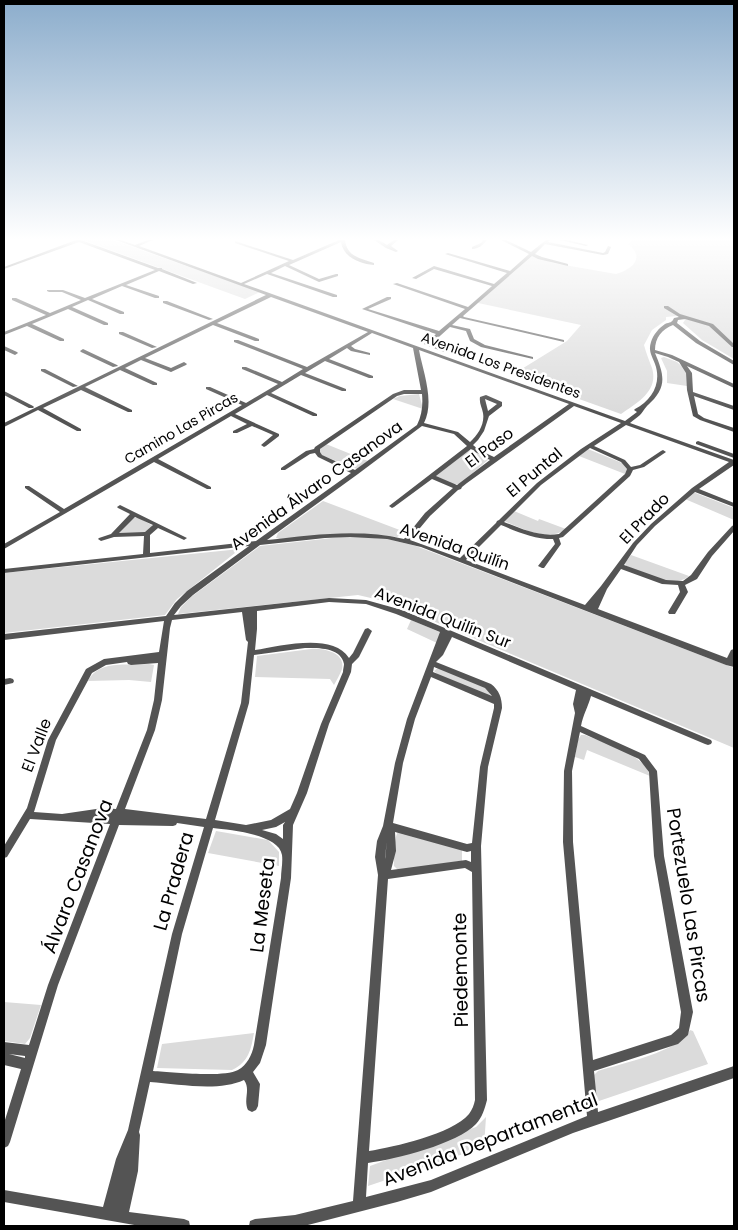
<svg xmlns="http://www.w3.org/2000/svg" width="738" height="1230" font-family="Poppins,sans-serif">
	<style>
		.green { fill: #dbdbdb }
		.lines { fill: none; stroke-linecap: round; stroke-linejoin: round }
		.minor { fill: #545454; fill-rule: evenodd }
		.labels { text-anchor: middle; stroke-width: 5; stroke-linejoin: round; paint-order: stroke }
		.far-street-label { font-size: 14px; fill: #000; stroke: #fff }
		.street-label { font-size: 16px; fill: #000; stroke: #fff }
		.near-street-label { font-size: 19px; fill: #000; stroke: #fff }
	</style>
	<rect width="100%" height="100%" fill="#fff"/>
	<path class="green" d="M83,240h30l147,52 -15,7z
		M632,240h102v119l-32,-19 -19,-17 2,-3 -8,-4 -11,1v3l-14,10 -8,15c2,8 5,15 8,23 7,23 -15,35 -31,46l-109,-39 55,-34 14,-16 -103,-22 55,-48 20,8 63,11c16,-5 30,-16 12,-30z
		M664,357l13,5 9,8 1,16 -20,-3v-12l-6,-13z
		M419,394l4,15 -30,-10 7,-3z
		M326,444l42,17 -11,8 -36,-14 -2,-5z
		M588,449l34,14 5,6 -2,5 -46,-18z
		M469,450l20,9 -29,25h-7l-17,-8z
		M693,492l41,16v12l-49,-21z
		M323,501l82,31 -8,5 -42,-4 -75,6 -4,-1 2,-5z
		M514,511l24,10 1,-2 27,10c-18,13 -41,1 -60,-7l-1,-1z
		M134,518h5l14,8 -4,6 -27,3 -5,-2z
		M350,536l37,3 29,7 318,122v80l-346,-146 -30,-7 -180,19 3,-7 10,-10 69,-51z
		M240,549l-63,50 -12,16 -161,18v-60z
		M631,555l58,21c-16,14 -46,-4 -63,-10l-1,-3z
		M411,620l31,13 -5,10 -30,-14z
		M311,649c11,-1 35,3 31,20 -2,5 -5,11 -8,16l-4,-6 -75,-2 2,-21z
		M149,664l5,1 -3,17 -22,-2 -41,1c11,-22 39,-15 61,-17z
		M438,668l47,18 7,7 -4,3 -50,-21 -4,-4z
		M581,735h4c19,8 60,19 65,41l-63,-26 -3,10 -9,-3 3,-17z
		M216,831l52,9 11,12v14l-71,-13z
		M398,832l64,18v11l-64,9 -4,-4c0,-8 0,-29 4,-34z
		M4,1002l37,3 -11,33 -5,6 -21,-3z
		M690,1030l3,1 15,33 -112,38 -2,-27 4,-4c22,-7 83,-20 92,-41z
		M254,1033c-3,16 -5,29 -22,37l-75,-2 5,-24z
		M486,1117l-2,30 -116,39 2,-20 106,-39z"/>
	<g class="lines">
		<path class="minor" d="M76,240h5l77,28h4v1l35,14 -4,1 -34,-13 -33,14 33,11v2h-4l-33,-12 -30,13 32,13v2h-4l-32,-14 -16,7 36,16v2h-4l-36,-16 -36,15 32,15v2h-4l-33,-15 -23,9v-3l42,-17 -34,-15v-2h4l34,15 31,-13 -19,-8h-13l-2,-1v-1h16l22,8 70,-28 -76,-28 -75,27v-2z
			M116,240h5l14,5 13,-5h5l-14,6 102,37 48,-22 -54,-18v-2l58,19 46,-20h6c2,17 15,18 29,23v2c-14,-1 -31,-8 -33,-23l-52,23 30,14 17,-5h2v2l-19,6 -34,-16 -14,7 66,22v2h-4l-66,-23 -23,10 381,137 12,-9 -3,-2 1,-1c17,-9 27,-26 20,-45 -3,-8 -7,-13 -4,-22 2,-7 8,-14 14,-18 5,-2 7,-1 9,-6l5,-1 -15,-9v-2h4l12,8 33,10 21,20v3h-2l-23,-21 -24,-7 -7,1 -1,3 23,18 34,20v4l-38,-22 -23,-18c-11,4 -18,13 -18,25l17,5 62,29v4l-2,-1 -45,-21 5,7 1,19 41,14v4l-40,-14 4,18 6,4 30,10v4l-34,-12 -7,-4 -6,-26 -1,-17 -7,-11 -11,-5 -13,-4c10,24 12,35 -8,53 -3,3 -5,7 -7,9 -3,3 -7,5 -10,8l104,37v5l-35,24 35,14v4l-39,-15 -40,34 -18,19 -13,20 42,15 17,1 8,-6 17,-23 24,-26 2,-1v6l-22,25 -15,23 -12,6 3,7 -13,22h-6l-1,-2 12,-20 -2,-7 -16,-1 -41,-15 -14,20 -9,20 129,49 4,-8 3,-1v18l-8,-2 -305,-118 -34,-8 -37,-2 -25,1 -65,7 -67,50 -12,11 -7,9 155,-17 37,2 36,10 309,130 1,2 -1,2 -3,1 -3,-1 -114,-48c-3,11 -8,19 -10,30l64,29 12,16 7,85 29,156 -5,23 -10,9 -84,27 4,41 136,-46v12l-161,55 -142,59 -34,10 -93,24h-55l1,-5 5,-2 40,-4 58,-14 25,-326 -3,-18 2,-16 6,-15 12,-63 12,-44 33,-87 -44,-18 -30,-10 -37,-2 -72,9v18l-2,21c25,-4 78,-18 94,8l4,-5 12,-24 3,-1 4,3 -13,26 -7,7 -1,8 -22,52 -22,69 -14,32 -2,53 -25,167 -6,18 -7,9 7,12 -2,22 -2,4 -4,2 -4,-2c-5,-11 3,-20 -4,-30 -26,12 -65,4 -94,2l-11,50 1,3 -2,36 -9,41 55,7 5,2 1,5h-50l-136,-24v-12l99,17 13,-48 12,-29 44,-196 32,-107 -27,-4 -1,2 -3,1 -54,-1 -61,160 -48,157 -2,4 -4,2v-25l17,-54 -17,-4v-23l25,3 19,-60 62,-161 -80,-5 -23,38 -3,1v-12l23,-38 21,-68 38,-71 18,-10 55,-7 5,-31 -160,19v-6l162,-18 9,-13 12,-12 62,-45 -245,27v-4l139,-15 1,-18 -30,1 -13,4 -3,-2 1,-1 12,-4 19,-20 -12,-6 -1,-1 3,-2 67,33 -3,2 -2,-1 -24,-11 -8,7v18l106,-12 95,-68 -33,-16 -3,-4 -5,1 -25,16h-4v-2l25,-17 8,-2 1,-2 78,-53 11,-4h17l-8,-42 -41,-15 -21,13 4,3 15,4v2l-19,-4 -4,-3 -18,11 44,17v2h-4l-44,-17 -20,12 41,16v2h-4l-41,-16 -30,18 46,21v2h-4l-46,-21 -32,19 44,20v2l-13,10 -2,1 -3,-2 12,-10 -21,-9 -15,7h-4v-2l14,-7 -16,-8 -73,43 53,28v2h-4l-53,-27 -150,87v-5l56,-32 -35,-24v-2h4l35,23 178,-104 -36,-16v-2h4l36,16 32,-19 -36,-15v-2h4l36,15 21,-13 -69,-27v-2h4l69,27 61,-35 -97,-35 -54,26 42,16v2h-4l-42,-16 -68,33 26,10 13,-6 3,2 -1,1 -15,7 -30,-12 -16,8 32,15v2h-4l-33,-15 -35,17 47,23v2h-4l-47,-22 -38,18 38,21v2h-4l-39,-21 -34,17v-4l262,-128zM419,350l150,54 -75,53 -15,-7 -6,-5 5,-5 6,-9 5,-15 13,-10v-4l-16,-7 -6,2c-1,6 2,10 3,16 2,11 -5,22 -13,29l-12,-10 -34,-9c11,-22 -1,-51 -5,-73zM404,394h18c1,11 0,21 -5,31l-62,45 -33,-15 -2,-3v-3l77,-53zM485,399l12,5 -9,7zM574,406l47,17 -40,26 -44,34 -38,37 -2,1 -1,2 -36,35 -50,-18 20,-24 28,-26 3,-1 1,-2 5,-4zM626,425l103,37 -37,26 -41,36 -18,19 -32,43 -16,19 -119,-45 35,-35c17,7 33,14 52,14l2,5 -17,22 4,2h2l17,-24 -2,-6 4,-1 67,-61 3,-6 11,-3 22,-15 -3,-2 -2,1 -21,14 -9,2 -6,-7 -31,-14zM422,426l32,8 13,12 -78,60 3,2 2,-1 38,-28 21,9 -28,25 -21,26c-45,-11 -91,-4 -137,1l91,-66zM590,448l31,14 6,7 -2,5 -66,60c-20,3 -37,-5 -55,-12l37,-37zM471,449l4,3 15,8 -33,25 -21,-9zM135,517l18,8 -8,7 -26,1zM242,612l4,28 2,2 -7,61 -35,116 -81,-10 30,-79 7,-30 8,-72 2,-8zM452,637l124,53 -3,14 2,9 -11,58 -1,71 24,274 -156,64 -65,17 2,-34c28,-4 89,-19 108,-39 6,-6 9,-16 11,-24l-6,-254 7,-79 14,-59c0,-10 -3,-18 -11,-24l-55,-22 7,-7zM305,648c12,0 36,-1 39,16 0,2 -1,5 -1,8l-22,52 -24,69 -7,16 -19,11 -25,5 -31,-5 34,-117 5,-48zM127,662l1,2 3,1 27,-2 -4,37 -7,30 -31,79 -13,-1 -41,6 -28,-2 22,-72 36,-67 14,-8zM434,667l51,21 7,8 -59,-24zM431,677l63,27v4l-14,59 -8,76 -5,1 -74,-21 10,-60 12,-44zM580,732l59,27 10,13 5,84 27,156 -2,16 -8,7 -78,25 -20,-218 -1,-71zM285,822l-2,3v14l-7,-5 -14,-4 14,-3zM213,828c17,2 66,6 69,27 1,7 -1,16 -1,23l-27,167c-2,10 -7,20 -16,25 -15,8 -67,2 -85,1l29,-137zM395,832l72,20 4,-1v11l-5,-2 -75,10 5,-19zM387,841l-2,18v-2zM465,868l7,4 3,228c-1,5 -3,10 -6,14 -17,20 -75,33 -100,37l19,-272zM9,1054l16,2v2z
			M374,240h5l8,5 7,-5h4l-7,6 7,5 -2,1 -10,-4z
			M483,240h4c-4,5 -9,9 -15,9v-2l9,-4z
			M501,240h5l25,12 15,-12h4l-2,2 55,11 2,-1 3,-6 3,1 -3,7 -5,1 -58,-11 -10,10 7,3 26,7v2l-30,-7 -6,-3 -69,60 1,1 100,23v2l-104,-24 -8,7 18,4 4,10 11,6 48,12v2l-52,-12 -11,-6 -4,-10 -16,-4 -19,17 18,7 -5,1 -20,-8 12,-10 -74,-25 25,-12h4v2l-23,10 71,22 26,-22 -72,-25 4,-1 71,24 24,-21 -58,-17 -18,10 -4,-1 22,-12 60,18 13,-11 -62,-19 3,-1 62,18 19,-17z
			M560,240h7l21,5 -2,1z
			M163,301h4l46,18 -4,1 -46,-17z
			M119,332h4l34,15 -5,1 -33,-14z
			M4,346l13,6 1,1 -3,2 -11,-5z
			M83,349l34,16 1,1 -5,1 -32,-15 -1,-1z
			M41,369h4l33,17 -5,1 -32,-16z
			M4,391l29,15 1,1 -1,1h-4l-25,-13z
			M698,441l36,13v4l-38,-14v-2z
			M10,678l3,1 1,2 -1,2 -9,2v-6z"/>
	</g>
	<linearGradient id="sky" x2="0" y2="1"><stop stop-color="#8cadcc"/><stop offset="0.58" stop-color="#fff"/><stop offset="1" stop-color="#fff" stop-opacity="0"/></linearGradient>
	<rect width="738" height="412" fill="url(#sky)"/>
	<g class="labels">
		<g class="far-street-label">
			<text transform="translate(501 365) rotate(20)" y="5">Avenida Los Presidentes</text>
			<text transform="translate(181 428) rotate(-30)" y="5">Camino Las Pircas</text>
		</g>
		<g class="street-label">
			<text transform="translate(489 447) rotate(-37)" y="6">El Paso</text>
			<text transform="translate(534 472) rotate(-40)" y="6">El Puntal</text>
			<text transform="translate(316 485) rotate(-36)" y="6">Avenida Álvaro Casanova</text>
			<text transform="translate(644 518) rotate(-46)" y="6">El Prado</text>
			<text transform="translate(455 546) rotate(19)" y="6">Avenida Quilín</text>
			<text transform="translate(443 617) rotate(21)" y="6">Avenida Quilín Sur</text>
			<text transform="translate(36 745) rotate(-69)" y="6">El Valle</text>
		</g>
		<g class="near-street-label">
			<text transform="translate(77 876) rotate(-69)" y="7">Álvaro Casanova</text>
			<text transform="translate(173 881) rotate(-74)" y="7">La Pradera</text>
			<text transform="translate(262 905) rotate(-83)" y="7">La Meseta</text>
			<text transform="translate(689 905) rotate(81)" y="7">Portezuelo Las Pircas</text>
			<text transform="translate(460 970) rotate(-91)" y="7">Piedemonte</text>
			<text transform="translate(490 1139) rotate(-21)" y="7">Avenida Departamental</text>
		</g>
	</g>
	<rect width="738" height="1230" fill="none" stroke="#000000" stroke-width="10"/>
</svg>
